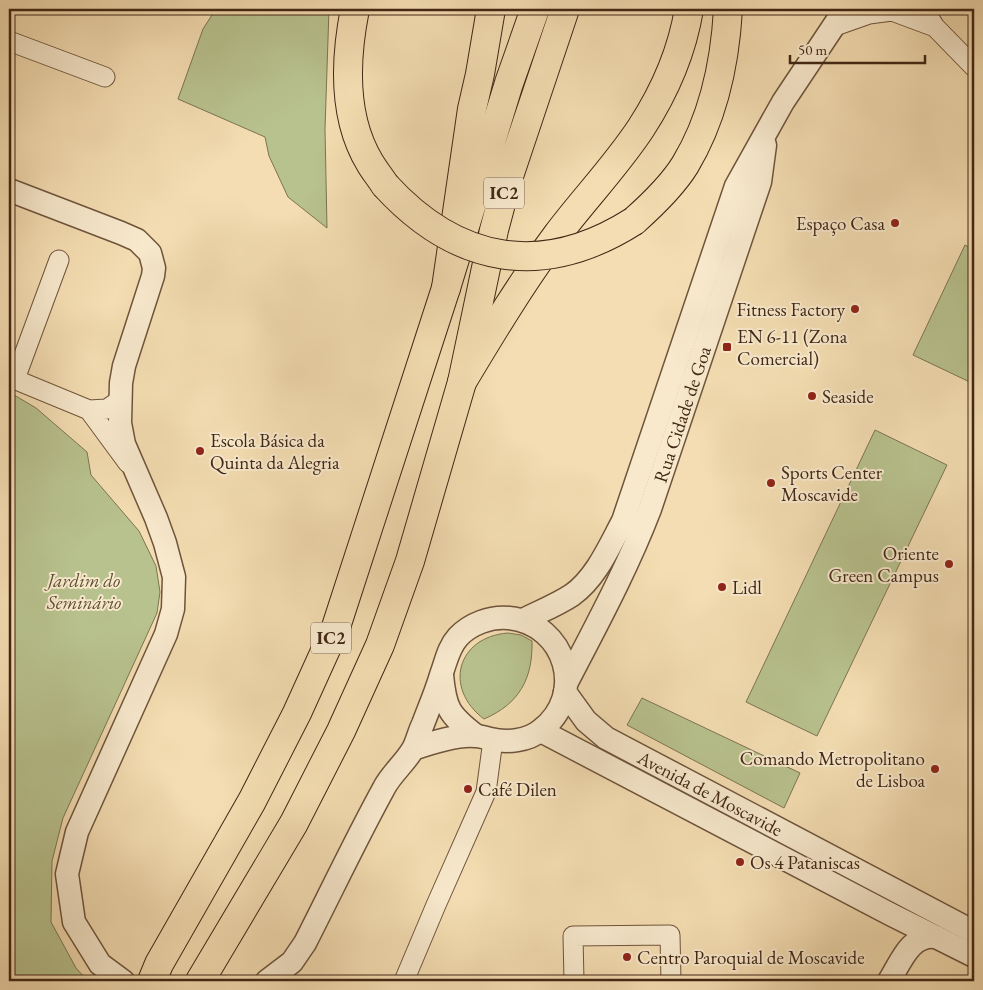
<svg xmlns="http://www.w3.org/2000/svg" width="983" height="990" font-family="'EB Garamond',serif">
	<style>
		.green { fill: #b8c28e; stroke: #7c7452 }
		.lines { fill: none; stroke-linecap: round; stroke-linejoin: round }
		.minor-casing { stroke: #6e543c; stroke-width: 21 }
		.tertiary-casing { stroke: #6e543c; stroke-width: 25 }
		.trunk-casing { stroke: #412715; stroke-width: 30 }
		.motorway-casing { stroke: #412715; stroke-width: 30 }
		.minor { stroke: #f8e9cd; stroke-width: 19 }
		.tertiary { stroke: #f8e9cd; stroke-width: 22 }
		.trunk { stroke: #f4ddb2; stroke-width: 28 }
		.motorway { stroke: #f4ddb2; stroke-width: 28 }
		.motorway-bridge-casing { stroke: #412715; stroke-width: 30; stroke-linecap: butt }
		.motorway-bridge { stroke: #f4ddb2; stroke-width: 28 }
		.poi-dot { fill: #8f2418; stroke: #f8e9cd; stroke-width: 2 }
		.labels { text-anchor: middle; stroke-width: 4; stroke-linejoin: round; paint-order: stroke }
		.shield { fill: #f8e9cd; stroke: #78614c; stroke-width: 1 }
		.shield-label { font-size: 18px; font-weight: bold; fill: #412715 }
		.poi-label { font-size: 19px; fill: #412715; stroke: #f8e9cd; text-anchor: start }
		.street-label { font-size: 19px; fill: #412715; stroke: #f8e9cd }
		.park-label { font-size: 19px; font-style: italic; fill: #5f4e33; stroke: #f8e9cd }
	</style>
	<rect width="100%" height="100%" fill="#f4ddb2"/>
	<filter id="stains"><feTurbulence type="fractalNoise" baseFrequency=".004" numOctaves="4"/><feColorMatrix values="0 0 0 0 .2 0 0 0 0 .09 0 0 0 0 .02 0 0 0 .5 -.17"/></filter>
	<radialGradient id="worn" r=".72"><stop offset=".6" stop-color="#630" stop-opacity="0"/><stop offset="1" stop-color="#630" stop-opacity=".3"/></radialGradient>
	<path class="green" d="M212,9h117l-4,120 2,99 -39,-31 -19,-41 -4,-19 -87,-38 25,-70 9,-14z
		M965,245l9,5v134l-61,-29z
		M9,392l27,16 51,44 4,23 48,56 17,35 4,26 -3,21 -94,205 -11,43 -1,61 25,46 12,13h-79z
		M875,430l72,35 -130,271 -71,-34z
		M508,633l13,2 11,6c1,38 -13,63 -48,78 -41,-31 -27,-82 24,-86z
		M642,698l158,75 -16,35 -157,-83z"/>
	<g class="lines">
		<g class="minor-casing">
			<path id="minor" d="M928,16l7,11 39,40
				M832,27l37,-13 23,-3 43,16
				M9,41l96,36
				M9,377l80,33 18,-1 13,-9
				M15,379l44,-119
				M89,410l39,53
				M404,981l32,-76 50,-113 7,-52
				M574,981l-1,-45 97,-1 1,46"/>
		</g>
		<g class="tertiary-casing">
			<g id="tertiary">
				<path d="M9,190l112,43 16,7 13,13 4,15 -1,8 -29,90 -3,17 -1,40 4,21 32,74 9,25 9,34 -1,32 -7,25 -89,198 -10,42 7,48 26,42 23,17"/>
				<path d="M523,620c16,-8 34,-15 49,-25 24,-17 37,-48 51,-74l113,-335 47,-84 62,-93"/>
				<path d="M442,675c3,33 7,40 33,60"/>
				<path id="s1" d="M567,682c29,-56 60,-113 83,-173l110,-327 5,-37"/>
				<path id="s2" d="M565,692l21,29 20,17 368,194"/>
				<path d="M541,731l349,183 84,42"/>
				<path d="M267,981l25,-19 13,-19c26,-51 51,-104 79,-155 7,-14 21,-25 29,-39 4,-7 6,-17 10,-25 6,-16 13,-32 18,-49 5,-13 7,-27 17,-38 12,-13 33,-21 51,-19 57,6 78,77 32,112 -13,11 -34,13 -51,9 -4,-1 -9,-3 -14,-3 -18,-2 -46,7 -63,13"/>
				<path d="M889,981c12,-19 21,-47 47,-44"/>
			</g>
		</g>
		<g class="trunk-casing">
			<path id="trunk" d="M152,981l7,-17 93,-163 45,-88 39,-86 110,-339 63,-205 26,-74
				M200,981l94,-158 47,-92 39,-86 30,-84 52,-179 32,-152 12,-45 59,-176"/>
		</g>
		<g class="motorway-casing">
			<path id="motorway" d="M355,9c-10,50 -13,108 15,154 4,7 10,14 15,22
				M634,221c18,-16 38,-35 51,-56 29,-48 40,-101 43,-156
				M446,288l26,-179 8,-35 11,-65
				M462,382c30,-50 60,-100 95,-147 27,-36 59,-69 84,-107 24,-37 41,-76 48,-119"/>
		</g>
		<use href="#minor" class="minor"/>
		<use href="#tertiary" class="tertiary"/>
		<use href="#trunk" class="trunk"/>
		<use href="#motorway" class="motorway"/>
		<g class="motorway-bridge-casing">
			<path id="motorway-bridge" d="M385,185c72,79 158,94 249,36"/>
		</g>
		<use href="#motorway-bridge" class="motorway-bridge"/>
	</g>
	<g class="poi-dot">
		<circle cx="895" cy="223" r="5"/>
		<circle cx="855" cy="309" r="5"/>
		<rect x="722" y="342" width="10" height="10" rx="2.5"/>
		<circle cx="812" cy="396" r="5"/>
		<circle cx="200" cy="451" r="5"/>
		<circle cx="771" cy="483" r="5"/>
		<circle cx="949" cy="564" r="5"/>
		<circle cx="722" cy="587" r="5"/>
		<circle cx="935" cy="769" r="5"/>
		<circle cx="468" cy="789" r="5"/>
		<circle cx="740" cy="862" r="5"/>
		<circle cx="627" cy="957" r="5"/>
	</g>
	<g class="labels">
		<g class="shield">
			<rect x="484" y="177.5" width="40" height="31" rx="4"/>
			<rect x="311" y="622.5" width="40" height="31" rx="4"/>
		</g>
		<g class="shield-label">
			<text x="504" y="199">IC2</text>
			<text x="331" y="644">IC2</text>
		</g>
		<g class="poi-label">
			<text x="885" y="230" text-anchor="end">Espaço Casa</text>
			<text x="845" y="316" text-anchor="end">Fitness Factory</text>
			<text x="737" y="343">EN 6-11 (Zona<tspan x="737" dy="22">Comercial)</tspan></text>
			<text x="822" y="403">Seaside</text>
			<text x="210" y="447">Escola Básica da<tspan x="210" dy="22">Quinta da Alegria</tspan></text>
			<text x="781" y="479">Sports Center<tspan x="781" dy="22">Moscavide</tspan></text>
			<text x="939" y="560" text-anchor="end">Oriente<tspan x="939" dy="22">Green Campus</tspan></text>
			<text x="732" y="594">Lidl</text>
			<text x="925" y="765" text-anchor="end">Comando Metropolitano<tspan x="925" dy="22">de Lisboa</tspan></text>
			<text x="478" y="796">Café Dilen</text>
			<text x="750" y="869">Os 4 Pataniscas</text>
			<text x="637" y="964">Centro Paroquial de Moscavide</text>
		</g>
		<g class="street-label">
			<text dy="7" stroke="none"><textPath href="#s1" startOffset="292">Rua Cidade de Goa</textPath></text>
			<text dy="7" stroke="none"><textPath href="#s2" startOffset="180">Avenida de Moscavide</textPath></text>
		</g>
		<g class="park-label">
			<text x="84" y="587">Jardim do<tspan x="84" dy="22">Seminário</tspan></text>
		</g>
	</g>
	<rect width="983" height="990" fill="none" stroke="#f4ddb2" stroke-width="30"/>
	<rect x="10" y="10" width="963" height="970" fill="none" stroke="#412715" stroke-width="2.5"/>
	<rect x="15" y="15" width="953" height="960" fill="none" stroke="#412715"/>
	<path d="M790 55v8h135v-8" fill="none" stroke="#412715" stroke-width="2.5"/>
	<text x="798" y="55" font-size="15" fill="#412715" stroke="#f8e9cd" stroke-width="4" paint-order="stroke">50 m</text>
	<rect width="100%" height="100%" filter="url(#stains)"/>
	<rect width="100%" height="100%" fill="url(#worn)"/>
</svg>
